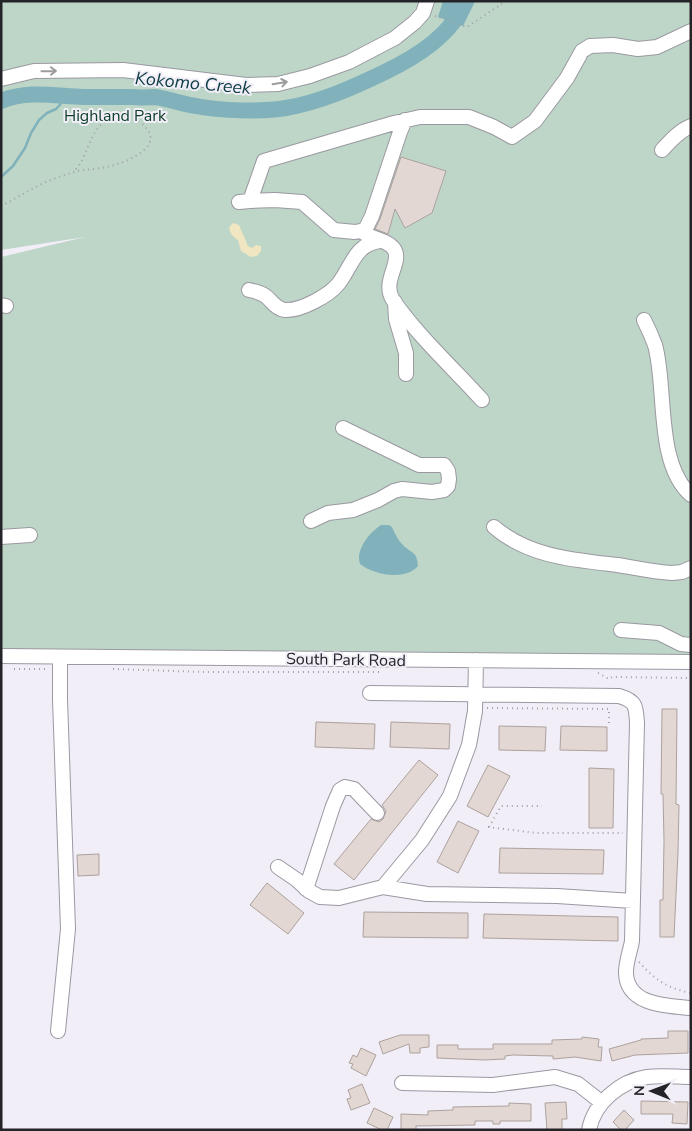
<svg xmlns="http://www.w3.org/2000/svg" width="692" height="1131" font-family="'Nunito Sans',sans-serif">
	<style>
		.green { fill: #bdd6c7 }
		.sand { fill: #f0e6c1 }
		.water { fill: #81b2bc }
		.lines { fill: none; stroke-linecap: round; stroke-linejoin: round }
		.stream { stroke: #81b2bc; stroke-width: 2.5 }
		.river { stroke: #81b2bc; stroke-width: 16 }
		.building { fill: #e2d7d2; stroke: #aca19d }
		.minor-casing { stroke: #9b98a2; stroke-width: 16 }
		.path { stroke: #a2a0a7; stroke-width: 2; stroke-dasharray: 1 4; stroke-linecap: butt }
		.minor { stroke: #fff; stroke-width: 14 }
		.oneway { stroke: #9c9c9e }
		.labels { text-anchor: middle; stroke-width: 4; stroke-linejoin: round; paint-order: stroke }
		.park-label { font-size: 16px; fill: #0e4029; stroke: #f1eef8 }
		.street-label { font-size: 16px; fill: #242327; stroke: #f1eef8 }
		.water-label { font-size: 18px; font-style: italic; fill: #0d3c44; stroke: #f1eef8 }
	</style>
	<rect width="100%" height="100%" fill="#f1eef8"/>
	<path class="green" d="M1,1h690v663l-690,-8v-399l84,-20 -84,13z"/>
	<path class="sand" d="M233,223l6,2 9,21 4,2 4,-3 5,1v5l-4,5 -6,1 -10,-6 -3,-11c-5,-3 -10,-8 -8,-14z"/>
	<path class="water" d="M443,1h32l-12,25 -25,-9z
		M381,525h7l3,1c4,6 6,13 11,18 9,10 15,6 16,22 -13,15 -44,9 -58,-2 -5,-14 10,-32 21,-39z"/>
	<g class="lines">
		<path class="stream" d="M1,177l12,-11 12,-18 6,-15 8,-13 8,-7 9,-4 12,-13"/>
		<path class="river" d="M1,101c27,-11 54,-5 82,-4 17,0 33,0 49,0 8,1 16,0 23,0 14,2 27,7 41,9 24,5 66,6 90,2 35,-6 68,-21 99,-36 33,-16 66,-37 81,-71"/>
	</g>
	<path class="building" d="M401,157l45,14 -14,42 -27,15 -10,-19 -7,25 -13,-5 5,-10z
		M662,709h15l-1,95 3,1 -1,47 -4,85h-14v-37h3l1,-59 -1,-47h-2z
		M316,722l59,2 -1,25 -59,-2z
		M391,722l59,2 -1,25 -59,-2z
		M499,726l47,1 -1,24 -46,-1z
		M561,726l46,1v24l-47,-1z
		M419,760l19,15 -84,105 -20,-16 37,-45 8,3 4,-3 3,-8 -4,-6z
		M488,765l22,11 -22,41 -21,-11z
		M589,768l25,1 -1,59h-24z
		M458,821l21,10 -21,42 -21,-11z
		M500,848l104,2 -1,24 -104,-1z
		M99,854v21l-21,1 -1,-21z
		M267,883l37,30 -16,21 -38,-29z
		M364,912l104,1v25l-105,-1z
		M484,914l134,3v24l-135,-3z
		M668,1031h20v22l-53,2 -23,6 -3,-12 32,-9v-1l27,-1z
		M400,1035h29v12l-9,1v5h-10l-1,-9 -26,10 -4,-12z
		M582,1037l17,2 -1,8h4l-1,14 -26,-4 -22,2v-3l-40,-1 -8,1v3l-21,1 -47,-2v-13h21v4h35v-5h59v-4l30,-1z
		M361,1048l15,7 -10,21 -15,-8 2,-4 -4,-1 4,-8 4,2z
		M362,1084l8,19 -19,7 -4,-11 4,-1 -3,-8z
		M641,1101l47,1 -1,22 -15,-1 1,-9h-32z
		M566,1102l1,17h-5v11h-15l-2,-27z
		M509,1103l22,1v17h-31v3h-7v-3h-18v4l-59,1v4h-15v-16l27,1v-4l25,-1v-3l56,-1z
		M374,1108l19,9 -6,13h-5l-15,-7z
		M624,1110l10,10 -9,10h-4l-8,-8z"/>
	<g class="lines">
		<g class="minor-casing">
			<path id="minor" d="M1,79l33,-8 89,-1 123,15 32,-1 32,-8 39,-14 46,-24 20,-16 8,-9 4,-12
				M662,150c8,-9 18,-20 29,-24
				M250,201l25,-1 27,2 32,28 21,2 10,-2 7,-14 28,-84 5,-12
				M239,202l11,-1 14,-40 130,-38 26,-6h49l25,10 18,10 23,-16 32,-43 15,-27 8,-5 23,-1 25,4 19,-2 34,-16
				M361,231c9,8 26,8 33,18 9,13 -13,32 -1,51 24,35 60,68 89,100
				M249,290c5,1 10,2 15,5 7,4 11,14 21,15 16,1 45,-15 54,-27 13,-17 16,-39 41,-42
				M395,302l1,17 10,34v21
				M1,305l5,1
				M644,320c4,8 8,17 11,25 12,42 0,119 36,150
				M311,521l17,-8 25,-3 25,-10 16,-9 8,-2 30,3 12,-2 4,-4 1,-7 -1,-8 -4,-6h-25l-76,-37
				M494,527c35,30 81,33 124,38 18,3 36,7 54,8l10,-1 9,-4
				M1,537l29,-2
				M621,630l38,3 22,11 10,1
				M1,656l690,6
				M370,693l249,3c17,5 17,10 18,27l-5,218c-2,11 -6,21 -6,31 0,33 40,34 65,36
				M278,867l19,13 12,11 11,6 19,1 44,-11 39,-47 28,-44 19,-51 6,-34 1,-51
				M383,887l44,7 130,2 76,5
				M306,889l27,-83 7,-16 5,-3 9,2 23,24
				M58,1031l10,-102 -8,-230v-42
				M402,1083l91,2 62,-8 23,7 23,18
				M589,1130c5,-27 31,-49 58,-53 14,-2 30,0 44,0"/>
		</g>
		<path class="path" d="M435,16l32,11 39,-26
			M1,206c16,-8 31,-18 47,-25 10,-4 20,-7 29,-10 12,-2 23,-2 34,-5 15,-4 51,-18 36,-37 -5,-7 -12,-9 -20,-10 -32,-5 -34,20 -45,41 -2,5 -6,9 -9,12
			M14,669h35
			M113,669l91,3h177
			M598,673l11,6 3,-2 79,1
			M487,708l122,1v15
			M488,827l48,6h87
			M489,827l12,-21h41
			M639,962c16,18 28,26 52,31"/>
		<use href="#minor" class="minor"/>
	</g>
	<defs><path id="oneway-shaft" d="M-6 0H5M1.5-3L5.5 0L1.5 3" fill="none" stroke-width="1.6" stroke-linecap="round" stroke-linejoin="round" transform="scale(1.25)"/></defs>
	<g class="oneway">
		<use href="#oneway-shaft" transform="translate(49 71) rotate(-1)"/>
		<use href="#oneway-shaft" transform="translate(280 83) rotate(-9)"/>
	</g>
	<g class="labels">
		<g class="park-label">
			<text x="115" y="121">Highland Park</text>
		</g>
		<g class="street-label">
			<text transform="translate(346 659) rotate(1)" y="6">South Park Road</text>
		</g>
		<g class="water-label">
			<text transform="translate(193 83) rotate(5)" y="6">Kokomo Creek</text>
		</g>
	</g>
	<rect width="692" height="1131" fill="none" stroke="#242327" stroke-width="5"/>
	<g transform="translate(652 1091) rotate(271)" stroke="#f1eef8" stroke-width="4" paint-order="stroke">
	<path d="M0-4L9 19L0 12L-9 19Z" fill="#242327"/>
	<text y="-8" font-size="14" font-weight="bold" text-anchor="middle" fill="#242327">N</text>
	</g>
</svg>
